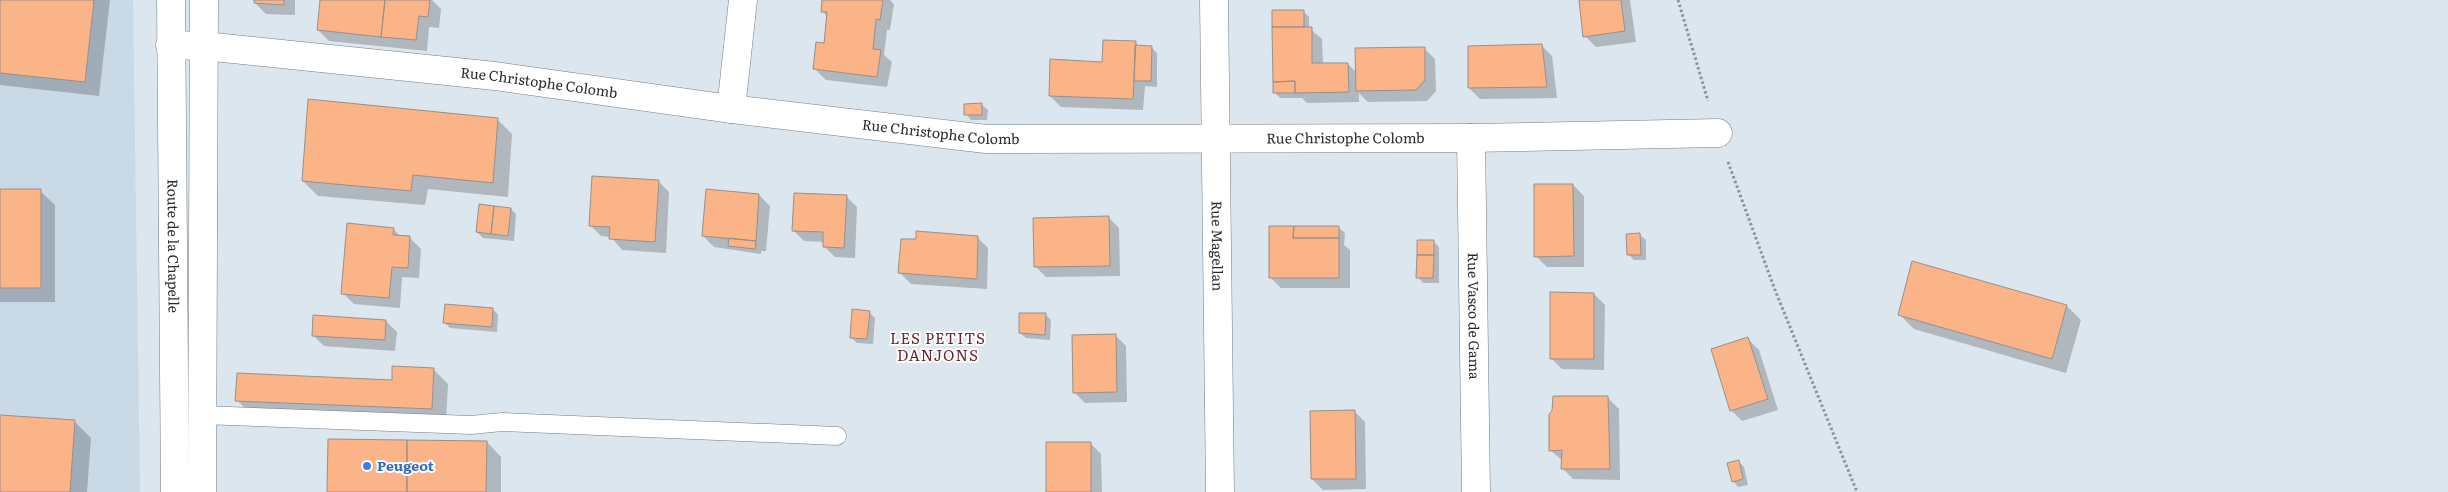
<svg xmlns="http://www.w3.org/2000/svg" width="2448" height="492" font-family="Literata,serif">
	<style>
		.built { fill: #c9d9e6 }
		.shadow { fill: #0003 }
		.building { fill: #fab488; stroke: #9a8f89 }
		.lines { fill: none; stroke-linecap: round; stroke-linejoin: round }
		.lane-casing { stroke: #737d84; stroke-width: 19 }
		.street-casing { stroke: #737d84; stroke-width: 29 }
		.secondary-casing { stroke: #737d84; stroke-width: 29 }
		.path { stroke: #8c9399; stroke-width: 3; stroke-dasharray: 2.5 2.5; stroke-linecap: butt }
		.lane { stroke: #fff; stroke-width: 18 }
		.street { stroke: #fff; stroke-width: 28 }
		.secondary { stroke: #fff; stroke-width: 28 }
		.shop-dot { fill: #3f7fe0; stroke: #fff; stroke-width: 2 }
		.labels { text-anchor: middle; stroke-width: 4; stroke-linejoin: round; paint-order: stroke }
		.street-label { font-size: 14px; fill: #282c2f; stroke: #fff }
		.shop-label { font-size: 14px; font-weight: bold; fill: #366cbe; stroke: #fff; text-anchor: start }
		.neighbourhood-label { font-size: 15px; letter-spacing: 1px; fill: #6b252d; stroke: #fff }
	</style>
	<rect width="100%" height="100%" fill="#dce6ee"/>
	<path class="built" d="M0,0h133l7,492h-140z"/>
	<path class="shadow" d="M0,0h110l-11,96 -99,-11z
		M256,0h39v15l-29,-1 -11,-11z
		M321,0h111l9,9 -2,19 -10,-1 -2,24 -98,-10 -11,-11z
		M824,0h66l4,4 -4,26h-3l-3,25 8,7 -5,25 -61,-7 -11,-11 10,-25 3,-27 -6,-6z
		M1580,0h50l6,42 -40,5 -11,-11z
		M1303,11l6,6v11l13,11 1,25h25l9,9 67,-25 11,11 1,32 -9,10 -59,1 -9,-9v9l-52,1 -5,-5h-22l-5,-5z
		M1135,42l5,5 12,1 5,5v34l-12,-1 -2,24 -82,-3 -11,-11z
		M1541,45l11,11 5,42 -77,1 -11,-11z
		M982,105l6,5 -1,10h-16l-5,-6z
		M497,119l15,15 -4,63 -80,-8 -3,16 -107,-9 -15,-15z
		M658,181l11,11 -3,61 -44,-3 -11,-13 -10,-1 -11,-11z
		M1573,185l11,11v71h-37l-11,-11z
		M0,190l40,1 15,14v97h-55z
		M759,195l11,11 -4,45h-5v3l-47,-7 -11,-11z
		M846,196l11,11 -2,51 -20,-1 -11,-11v-4l-20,-1 -11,-11z
		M511,209l5,5 -2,27 -31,-3 -6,-6z
		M1108,217l11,11 1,48 -74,1 -11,-11z
		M1339,228l6,5 -1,12 6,5v38h-69l-11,-11z
		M393,229l8,8 9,1 11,11 -2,29 -17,-1 -2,31 -46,-4 -11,-11z
		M1640,235l6,5v20h-12l-6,-6z
		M977,237l11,11 -1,41 -76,-5 -11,-11z
		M1433,241l6,6v36h-16l-5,-6z
		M1594,294l11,11 -1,65 -42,-1 -11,-11z
		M2067,306l14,14 -15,53 -152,-44 -15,-15z
		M493,309l5,6 -1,17 -47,-4 -5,-5z
		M869,312l6,6 -2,26 -16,-1 -6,-6z
		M1045,314l6,6 -1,20 -24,-2 -6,-5z
		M386,321l11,11 -2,19 -71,-5 -11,-11z
		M1115,335l11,11 1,56 -42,1 -11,-11z
		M1748,339l11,11 19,60 -36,11 -11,-11z
		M433,369l15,15 -2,39 -195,-8 -14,-15 156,-19z
		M1608,398l11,11 1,71 -47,-1 -11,-11 1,-7 -13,-11z
		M1354,411l11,11 1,67 -43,1 -11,-11z
		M0,416l74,5 17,17 -4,54h-87z
		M487,442l14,15v35h-173z
		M1090,443l11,11 1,38h-55z
		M1738,461l6,6 4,18 -10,2 -5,-6z"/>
	<path class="building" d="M0,0h94l-9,82 -85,-9z
		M254,0h30v5l-30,-2z
		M320,0h65l-4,37 -64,-7z
		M385,0h45l-2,17 -9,-1 -3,24 -35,-3z
		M822,0h61l-3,20 -4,-1 -3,30 8,1 -4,27 -64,-8 3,-27 8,1 3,-31h-6z
		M1579,0h42l4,31 -42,6z
		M1272,10h32v17h-32z
		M1272,27h40v36h36l1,29 -54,1v-12l-22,1z
		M1103,40l33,1 -3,58 -84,-3 1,-37 52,3z
		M1542,44l5,43 -79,1v-42z
		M1135,45l17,1 -1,35h-17z
		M1425,47v33l-9,10 -60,1 -1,-43z
		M1295,81v12h-22v-11z
		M308,99l190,19 -5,65 -80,-8 -2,16 -109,-10z
		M982,103v12h-18v-11z
		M592,176l67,4 -4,62 -46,-3 1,-12 -21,-1z
		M1534,184h39l1,72 -40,1z
		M0,189h41v99h-41z
		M706,189l53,5 -3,47 -54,-5z
		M794,193l53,2 -3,53 -21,-1v-15l-31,-1z
		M479,204l15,2 -3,28 -15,-2z
		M494,206l17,2 -3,28 -17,-2z
		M1109,216l1,50 -76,1 -1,-49z
		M347,223l47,5 -1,7 17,1 -2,32 -16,-1 -3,31 -48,-4z
		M1269,226h25l-1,12h46v40h-70z
		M1294,226h45v12h-46z
		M916,231l62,5 -1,43 -79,-6 3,-34h15z
		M1640,233l1,22h-14l-1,-21z
		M729,238l27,3 -1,8 -27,-3z
		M1417,240h17v15h-17z
		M1417,255h17l-1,23h-17z
		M1912,261l155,44 -15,54 -154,-44z
		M1550,292l44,1v66h-44z
		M445,304l48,4 -1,19 -49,-4z
		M852,309l18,2 -3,28 -17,-1z
		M1019,313h27l-1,22 -26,-2z
		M313,315l73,5 -1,20 -73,-4z
		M1116,334l1,58 -44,1 -1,-58z
		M1748,337l20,62 -38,12 -19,-62z
		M392,366l42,2 -2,41 -197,-8 2,-28 155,7z
		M1553,396h55l2,73h-49l1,-19 -13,1v-37l3,-3z
		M1355,410l1,69h-45l-1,-68z
		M0,415l75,5 -5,72h-70z
		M328,439l79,1v52h-80z
		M407,440l80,1 -1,51h-79z
		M1046,442h45v50h-45z
		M1739,460l4,19 -11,3 -5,-19z"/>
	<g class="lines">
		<g class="lane-casing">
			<path id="lane" d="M202,415l269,10 31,-3 335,14"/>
		</g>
		<g class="street-casing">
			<g id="street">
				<path id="s1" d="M1214,0l6,492"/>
				<path id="s2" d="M170,45l34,1 291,30 236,33 255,30 485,-1 247,-5"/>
				<path d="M731,109l12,-109"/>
				<path id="s3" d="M1471,138l5,354"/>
			</g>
		</g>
		<g class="secondary-casing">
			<g id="secondary">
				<path id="s4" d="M171,0l4,492"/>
				<path d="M202,492l2,-492"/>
			</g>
		</g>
		<path class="path" d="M1678,0l30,101
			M1728,162l47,128 82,202"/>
		<use href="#lane" class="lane"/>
		<use href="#street" class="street"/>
		<use href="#secondary" class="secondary"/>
	</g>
	<circle class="shop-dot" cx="367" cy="466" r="5"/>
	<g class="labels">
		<g class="street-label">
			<text dy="5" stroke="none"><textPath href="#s2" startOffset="371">Rue Christophe Colomb</textPath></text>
			<text dy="5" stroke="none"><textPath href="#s2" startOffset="776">Rue Christophe Colomb</textPath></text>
			<text dy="5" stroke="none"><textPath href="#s2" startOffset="1181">Rue Christophe Colomb</textPath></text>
			<text dy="5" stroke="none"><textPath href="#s4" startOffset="246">Route de la Chapelle</textPath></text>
			<text dy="5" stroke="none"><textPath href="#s1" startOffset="246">Rue Magellan</textPath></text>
			<text dy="5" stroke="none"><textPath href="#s3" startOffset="178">Rue Vasco de Gama</textPath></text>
		</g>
		<g class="shop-label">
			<text x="377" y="471">Peugeot</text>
		</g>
		<g class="neighbourhood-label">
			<text x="938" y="344">LES PETITS<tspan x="938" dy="17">DANJONS</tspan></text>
		</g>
	</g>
</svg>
